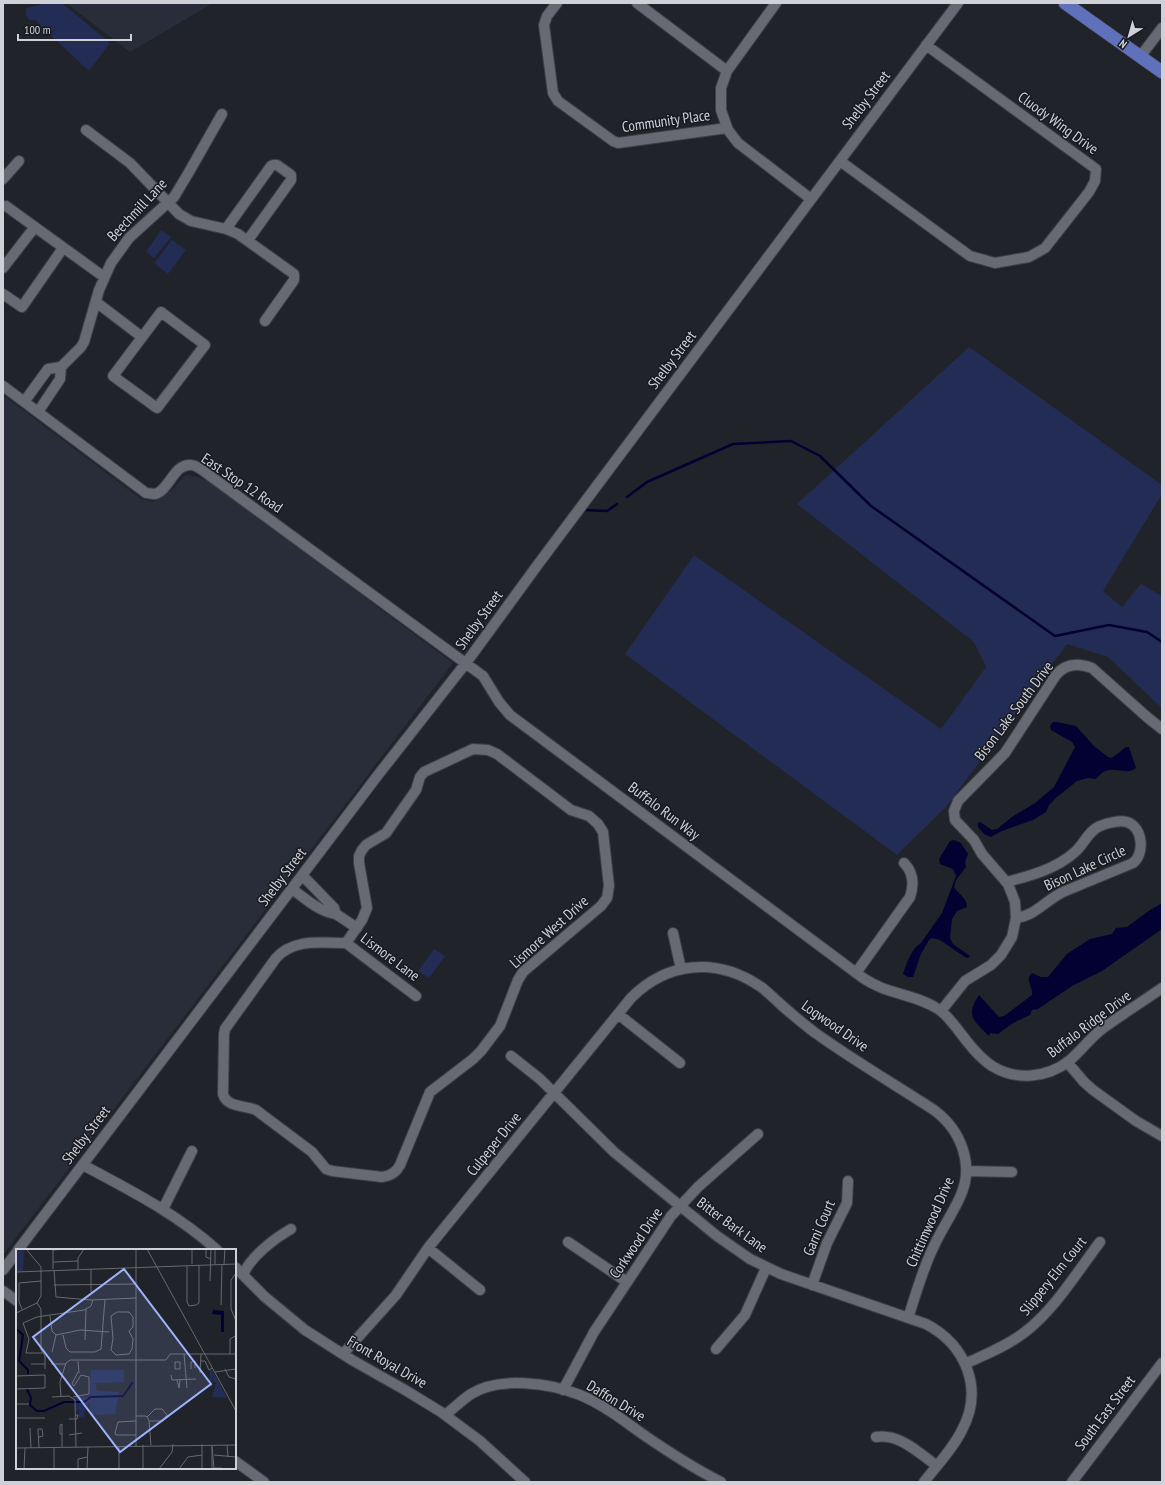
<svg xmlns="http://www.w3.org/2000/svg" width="1165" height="1485" font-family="'PT Sans Narrow',sans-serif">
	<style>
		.built { fill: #282d39 }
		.green { fill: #222c55 }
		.water { fill: #030032 }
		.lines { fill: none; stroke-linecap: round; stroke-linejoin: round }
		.stream { stroke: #030032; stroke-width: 2.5 }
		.minor-casing { stroke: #3e4046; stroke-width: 12 }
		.major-casing { stroke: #3e4046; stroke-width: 14 }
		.minor { stroke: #676a73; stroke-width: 10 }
		.major { stroke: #5f71bb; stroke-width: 13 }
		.labels { text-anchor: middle; stroke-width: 3; stroke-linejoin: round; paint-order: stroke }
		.street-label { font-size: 15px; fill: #d0d1d6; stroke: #181a21 }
		.inset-river { fill: none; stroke: #030032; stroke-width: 2 }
		.inset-road { fill: none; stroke: #67696f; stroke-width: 1 }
		.view { fill: #9db4fd; fill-opacity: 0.15; stroke: #9db4fd; stroke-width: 2 }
		.inset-edge { fill: none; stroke: #d0d1d6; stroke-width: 2 }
	</style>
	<rect width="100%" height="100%" fill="#21232a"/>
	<path class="built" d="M66,3h145l-3,3 -78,46z
		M3,395l138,104 11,3 19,-11 13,-15 5,-1 9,2 13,6 242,180 -450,592z"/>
	<path class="green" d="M47,3h15l48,40 -21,28 -42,-39 -6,3v-9l-5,-6h-7l-3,-5v-7z
		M161,230l10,7 -17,21 -8,-6z
		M172,240l14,10 -18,24 -14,-11z
		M969,347l193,138v9l-59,97 19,16 19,-23 21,12v112l-54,-51 -41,-13 -121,163 -49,48 -272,-201 69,-99 247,174 45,-62 -12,-25 -177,-138z
		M434,949l11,7 -16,22 -11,-7z"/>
	<path class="water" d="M1053,722h4l19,4 18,20 14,11 4,1 14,-11h3l7,21c-12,10 -25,-8 -40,11l-8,-1 -11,3 -20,16 -8,8 -3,7 -13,8 -31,11 -11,6 -7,-3 -6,-7v-4l2,-1 12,8 5,-1 15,-12 23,-14 19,-16 21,-40 -3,-5 -21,-12 -1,-4z
		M954,840l7,3 7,11 -3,8 1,5 -10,13 -2,7c4,7 13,11 13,20l-10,4 -5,8 -2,19 3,6 17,12 -2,2 -3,-1 -25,-17 -8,-2 -3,2 -8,14 -8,23h-5l-5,-3c3,-10 9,-26 18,-31l21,-30 14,-37 -3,-7 -13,-5 -1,-5 11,-18z
		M1162,903v26l-60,42 -30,15 -34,23 -6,1 -2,5 -17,8 -15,11 -8,-1 -1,3c-15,-15 -24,-20 -10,-41l20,22 5,-1 28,-21c1,-7 -4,-11 -3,-18l3,-4 9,4h7l19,-23 23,-15 22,-5 4,-6 11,-1 23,-17z"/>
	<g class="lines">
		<path class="stream" d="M627,497l20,-15 86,-38 58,-3 29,15 51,50 184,130 54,-11 38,7 15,10
			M583,510l24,1 10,-7"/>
		<g class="minor-casing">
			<path id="minor" d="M557,3l-10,13 -3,9 9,68 5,8 55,40 5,2 109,-15
				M637,3l90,68
				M776,3l-49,68 -6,17v22l7,20 10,13 73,56
				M1140,57l22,-29
				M86,130l44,33 49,51 12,7 35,8 12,5 56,40v6l-29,41
				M840,161l130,95 25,7 34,-6 16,-9 44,-56 6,-11 1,-12 -170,-124
				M3,179l16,-18
				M6,206l98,71
				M226,229l45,-63 2,-1h4l14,10v5l-43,60
				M3,268l31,-40
				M3,294l19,13 41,-59
				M96,302l46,35
				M161,312l44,33 -48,63 -44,-32z
				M3,386l143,107c3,0 6,1 9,1 14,-3 19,-31 36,-29 7,0 16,9 22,13l270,198 16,26 11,13 353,263c6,4 12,7 19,10 18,7 40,10 56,21 7,4 12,11 17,17 11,14 22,30 37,40 24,15 55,12 77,-5 12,-10 21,-23 33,-32 19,-14 40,-27 60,-41
				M24,402l24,-33 13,-2
				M38,412l22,-33 1,-12 20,-20 3,-5 15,-52 12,-27 18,-25 45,-41 15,-25 33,-58
				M473,749l15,1 9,4 74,56 18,6 9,8 5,8 6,54 -2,12 -6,8 -78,66 -5,8 -18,46 -19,25 -8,8 -43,33 -30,73c-4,8 -10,11 -18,12l-50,-6 -6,-2 -14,-17 -56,-42c-11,-5 -29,-2 -33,-16l1,-60 1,-5 51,-71c18,-20 45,-15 70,-15l16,-23 5,-12 -8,-45v-7l3,-6 4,-5 20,-12 30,-43 4,-13 4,-5z
				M1006,882c24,-6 50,-13 69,-30 9,-8 14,-22 25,-26 7,-3 20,-6 27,-4 16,5 18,32 6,41l-70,29c-17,8 -28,24 -47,26
				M292,889c13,9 27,23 44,25l-2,-6 -32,-33
				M336,914l21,14
				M673,933l8,36
				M346,943l70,53
				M856,973l54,-76c4,-12 4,-24 -6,-34
				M941,1011l24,-30 26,-16 10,-10 11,-18 4,-19 -1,-16 -7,-18 -26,-30 -8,-14 -19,-20 -1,-9 4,-10 47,-48 51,-78c10,-12 23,-12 36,-7l55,49 15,12
				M618,1014l62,49
				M511,1056l29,23 74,73 103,84 33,23 31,15 145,50c40,21 58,65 36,106 -9,19 -25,35 -38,52
				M1067,1062l17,20 9,8 43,31 26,15
				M83,1165c47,25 94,49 134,85
				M966,1171l46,1
				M163,1209l29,-58
				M568,1242l59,40
				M428,1248l52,42
				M18,1250l360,-475 88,-112 73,-100 419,-560
				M235,1267l30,30 40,33 47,30 53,30 36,22 39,29 45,41
				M3,1270l14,-18
				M243,1275c7,-18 32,-37 48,-46
				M812,1285l15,-42 20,-40 1,-22
				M3,1291l14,10
				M716,1349l29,-34 21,-47
				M343,1354l53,-59 32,-47 203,-250c36,-36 84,-41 127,-13 7,4 13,11 19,16 12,11 24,21 37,31 39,28 80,52 120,78 27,20 41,55 26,87 -8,18 -19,33 -27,51 -11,23 -17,46 -25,70
				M965,1364c21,-10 42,-18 60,-32 30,-23 52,-60 75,-90
				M563,1390l31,-58 77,-116 27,-29 60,-53
				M445,1415c9,-7 17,-15 26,-21 28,-18 79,-11 109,1 22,9 42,24 61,38 26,18 52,35 80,49
				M876,1437c23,-4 43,16 61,29
				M235,1461l29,21
				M1072,1482l90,-119"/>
		</g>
		<g class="major-casing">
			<path id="major" d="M1065,3l97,69"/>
		</g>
		<use href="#minor" class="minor"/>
		<use href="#major" class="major"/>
	</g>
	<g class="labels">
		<g class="street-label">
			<text transform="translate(866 100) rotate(-53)" y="5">Shelby Street</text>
			<text transform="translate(666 121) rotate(-8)" y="5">Community Place</text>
			<text transform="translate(1058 123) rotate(36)" y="5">Cluody Wing Drive</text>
			<text transform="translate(137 210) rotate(-47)" y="5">Beechmill Lane</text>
			<text transform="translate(672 360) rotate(-53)" y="5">Shelby Street</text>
			<text transform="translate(242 483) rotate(34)" y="5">East Stop 12 Road</text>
			<text transform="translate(479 620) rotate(-54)" y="5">Shelby Street</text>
			<text transform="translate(1014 711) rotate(-53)" y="5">Bison Lake South Drive</text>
			<text transform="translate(664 811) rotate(37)" y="5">Buffalo Run Way</text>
			<text transform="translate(1085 868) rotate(-25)" y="5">Bison Lake Circle</text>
			<text transform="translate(282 877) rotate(-53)" y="5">Shelby Street</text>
			<text transform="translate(549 932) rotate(-42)" y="5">Lismore West Drive</text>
			<text transform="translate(390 957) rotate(37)" y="5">Lismore Lane</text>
			<text transform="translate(1089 1024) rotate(-37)" y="5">Buffalo Ridge Drive</text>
			<text transform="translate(835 1026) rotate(35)" y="5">Logwood Drive</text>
			<text transform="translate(86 1135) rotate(-53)" y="5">Shelby Street</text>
			<text transform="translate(494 1144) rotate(-51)" y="5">Culpeper Drive</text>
			<text transform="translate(930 1222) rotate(-66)" y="5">Chittimwood Drive</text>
			<text transform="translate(732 1225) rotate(36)" y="5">Bitter Bark Lane</text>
			<text transform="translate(819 1228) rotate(-67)" y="5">Garni Court</text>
			<text transform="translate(636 1243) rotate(-56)" y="5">Corkwood Drive</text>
			<text transform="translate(1053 1276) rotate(-51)" y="5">Slippery Elm Court</text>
			<text transform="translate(387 1362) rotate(30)" y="5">Front Royal Drive</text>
			<text transform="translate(616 1401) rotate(31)" y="5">Daffon Drive</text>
			<text transform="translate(1105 1413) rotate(-53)" y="5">South East Street</text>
		</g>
	</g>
	<g transform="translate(16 1249)">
		<rect width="220" height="220" fill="#21232a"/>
		<path d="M0,0h8l-1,22h-7zM75,121h33v12l-29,1 2,8 22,1 -4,22 -24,1 -1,-12h-2l-3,3 -1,15 -1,-4 -4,1 -1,-9 -2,2 -2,-14h16zM194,121h2l15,28 -15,-1 4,-15h-3l-1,-7v12h-3z" fill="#222c55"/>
		<path d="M197,61l11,1v21h-3v-17l-9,-1z" fill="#030032"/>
		<path class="inset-river" d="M0,80l7,6 -4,26 9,9v4M11,140l4,9 -1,7 7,6h7l20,-9h20l7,-5 32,-1 10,-14"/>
		<path class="inset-road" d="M10,0l15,18v29l-4,7M37,0v20M131,0l89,162M176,0v15M190,0v8l5,2M37,1l13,-1M37,13l25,-1M199,15v-15M208,15l1,-15M171,17v36l2,4 7,-1 3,-2v-38M62,20v-11l6,-9M38,21l2,27M0,23l220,-8M220,24l-5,7v29l5,12M194,32l1,-32M38,36l82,-1M75,43v-23M40,48l35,3 45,-2M21,54l4,6v41l4,6v13M205,56l1,-40M6,60l-3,-7v-19l22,-2M101,63h12l4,5v10l-4,4 4,8 -1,10 -3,5 -13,1 -5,-5 2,-11 -2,-23zM0,64l21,-10M34,67l2,15 4,4M40,86l24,-5 29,2M47,86l3,13 4,4h25l6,-3M69,91l1,-31M85,100l4,-50M36,103l4,-17M26,104h-16l3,-14 -6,-16 14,-6 47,-7 7,-4 2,-6M168,105l3,34M214,105v-15l5,-3M62,112l1,12M185,112h4l4,9 3,-2M159,113h5v7h-5zM15,115h14M35,115h15M175,120v-7l4,-1v7M209,120l4,8 7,2M199,123l21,-3M184,124l1,-19M155,126l1,5 24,-1M0,127l29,-1v13l-29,1M161,131l2,8 1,-8M58,137l-2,-2 6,-12M58,137l7,-11M36,148l17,-1 6,4 1,47M45,148l-1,-15 6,-19 4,-3h96l4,-6h66M57,148l16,-3v-17l-8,-2M0,155h13M120,167h10l3,4 2,25M131,168l8,-8h7l5,6 -4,6h-13M0,169h29M53,170h8l1,-4h-3M120,172l-18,1 -3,11 1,2h20M14,179l1,20M46,185h-2v-9l2,-1M53,186l13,-2M23,188l4,-1 -1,-7h-4l1,19M186,195v25M127,196v24M211,196l1,12M120,197v-197M196,197l2,22h8M46,198v-23M0,199l220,-3M38,199v21M198,206l22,2M8,220l1,-21M62,220v-10l10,-2M71,220l1,-22M103,220v-22M143,220l13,-17 1,-8M163,220l9,-12 14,-2M196,220v-23"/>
		<path class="view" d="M108,20l87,115 -91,68 -87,-115z"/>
		<rect width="220" height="220" class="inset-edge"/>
	</g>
	<rect width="1165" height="1485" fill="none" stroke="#d0d1d6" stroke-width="8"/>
	<g transform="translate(1129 36) rotate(217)" stroke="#181a21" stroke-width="3" paint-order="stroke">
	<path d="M0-3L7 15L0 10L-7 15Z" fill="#d0d1d6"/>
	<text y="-6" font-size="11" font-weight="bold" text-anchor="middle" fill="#d0d1d6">N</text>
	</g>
	<path d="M18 34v6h113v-6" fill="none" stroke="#d0d1d6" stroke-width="2"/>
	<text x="24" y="34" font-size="12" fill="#d0d1d6" stroke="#181a21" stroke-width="3" paint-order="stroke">100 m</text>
</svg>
